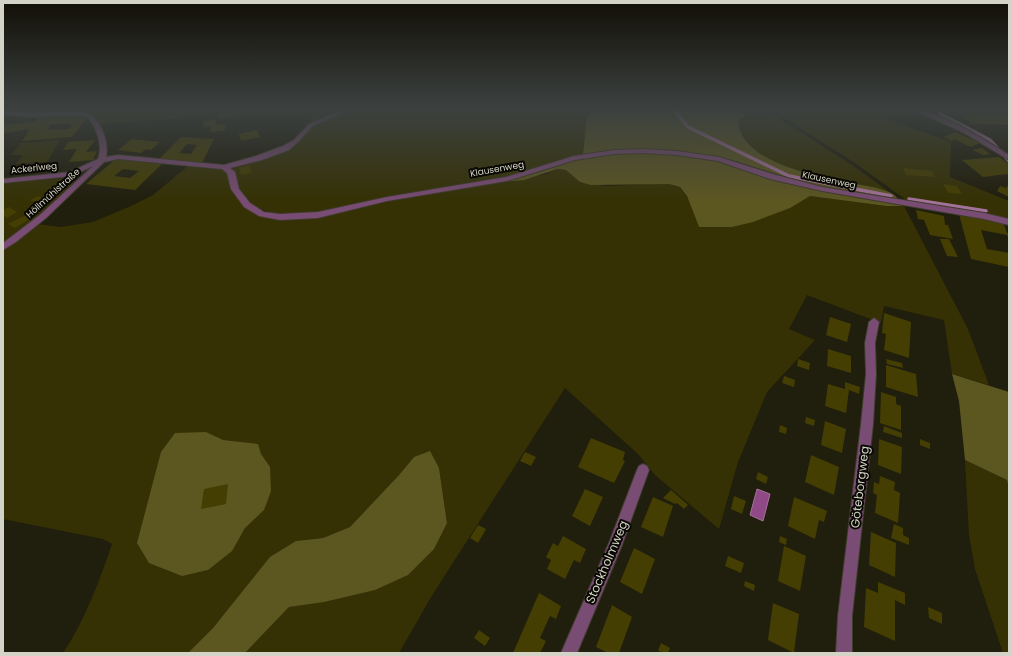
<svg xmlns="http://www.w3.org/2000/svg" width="1012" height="656" font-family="Poppins,sans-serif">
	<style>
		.green { fill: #353104 }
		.forest { fill: #5c5621 }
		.water { fill: #8e4986; stroke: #a3729a }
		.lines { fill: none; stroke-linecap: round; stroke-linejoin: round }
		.stream { stroke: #a3729a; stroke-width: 3.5 }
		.building { fill: #443e03; fill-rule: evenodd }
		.street-casing { stroke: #3d3b2a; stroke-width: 2 }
		.street { fill: #794c73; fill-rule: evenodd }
		.labels { text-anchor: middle; stroke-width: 4; stroke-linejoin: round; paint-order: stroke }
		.far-street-label { font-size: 9px; fill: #d4d3c7; stroke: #090803 }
		.near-street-label { font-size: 12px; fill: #d4d3c7; stroke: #090803 }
	</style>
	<rect width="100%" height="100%" fill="#201e0c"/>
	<path class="green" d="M6,110h182l-7,8 -83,6 -3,-6 -11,-6 -47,2z
		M313,110h30l-33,13z
		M351,110h280l-37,2 -7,4 -4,38 -23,5 -42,15 -137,24 -64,15 -43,1 -19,-7 -14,-14 -8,-25 57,-20 24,-24z
		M772,110h103l12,9 64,23 -1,35 59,24v19l-100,-18 -54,-39z
		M769,112l83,53 36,26c-34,-8 -84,-15 -116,-30 -14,-7 -32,-23 -34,-40l7,-5 1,-3z
		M60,140l-13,22 -31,2 7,-9h-12l10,-12z
		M188,166l33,2 5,2 5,18 7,11 8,8 40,13 38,-3 59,-16 96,-17 24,-1 44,-9 11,-5 8,1 14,12 26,4 43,-2h20l11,3 7,9 12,31h33l78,-31 76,10h18l64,123 21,56 -37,-11 -8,-54 -60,-14 -3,17 -74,-28 -18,34 26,11 -48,52 -29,70 -19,67 -64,-54 -17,-21 -73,-66 -134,209 -32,56h-154l44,-46 54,-10 104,-74 -8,-55 -25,-11 -15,18 -49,52 -27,11 -27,3 -62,62 -21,25 -25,25h-125c22,-33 36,-71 49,-109l-9,-5 -100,-20v-270l34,-25 24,3 32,-5 38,-16 22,-11z
		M66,178l12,4 -75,63v-62z
		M965,460l42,20 2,9v164h-6l-28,-84 -6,-34z"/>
	<path class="forest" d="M631,110h100l15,3 -1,3 -7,5c5,46 88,56 124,64 13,3 30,4 38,16l-89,-16 -79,-25 -29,-5 -89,-4 -31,3 4,-38 7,-4z
		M643,152l25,1 47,7 74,23 115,23h-18l-76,-10 -20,12 -37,14 -21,5h-33l-12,-31 -7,-9 -11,-3 -78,1 -11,-3 -14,-12 -8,-1 -34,11 -45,4 50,-9 46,-15 43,-7z
		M952,374l57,18v97l-2,-9 -42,-20 -6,-59z
		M206,432l17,8 35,4 3,10 9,13 1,24 -7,19 -19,18 -13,23 -24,19 -26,6 -33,-13 -12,-20 24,-91 14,-19z
		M430,451l9,17 8,55 -13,26 -26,26 -33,15 -51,12 -35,5 -44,46h-57l25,-25 57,-71 26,-16 27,-3 27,-11 49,-52 15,-18z"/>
	<path class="water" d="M757,489l13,5 -7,27 -13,-6z"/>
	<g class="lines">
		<path class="stream" d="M674,110l14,17 101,49 102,20
			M939,113l51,27 19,21
			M909,199l77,12"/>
	</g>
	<path class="building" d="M219,110h23v5l-23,4z
		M884,110h20l-9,5z
		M963,113l46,3v9l-37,-1 -9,-8h3z
		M67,115h13l8,2 -16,20 -50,4 8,-12 -27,4v-8l32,-3 4,-5zM51,124h22l-4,5 -22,1z
		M217,119l-1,6 10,-1 -1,6 -15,2 1,-6 -8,1 1,-6z
		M257,130l3,7 -19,4 -2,-7z
		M955,132l25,11 -9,4 -17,-8 -2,2 -9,-4 1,-1 9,3 -7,-3z
		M181,137l33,2 -12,24 -43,-4zM187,144l10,1 -6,9 -12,-1z
		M132,139l28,3 -9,8 -5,-1 -5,4 -23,-3z
		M95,140l-9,12 11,-1 -4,9 -24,2 8,-13 -14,1 5,-8z
		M982,148l8,6 -6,1 -12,-5z
		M999,157l10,7v12l-2,-2 -24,3 -21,-17z
		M116,159l46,5 -27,26 -49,-6zM123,169l16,2 -9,7 -16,-2z
		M250,165l2,8 -11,2 -2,-7z
		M903,168l29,3 3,6 -29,-2z
		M943,184l14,2 5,8 -14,-1z
		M1008,185l1,12 -12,-6 3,-5 6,2z
		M38,196l10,5 -9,4 -9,-5z
		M9,207l8,5 -10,6 -4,-3v-5z
		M916,210l28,6 1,9h3l5,14 -23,-4 -6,-15 -6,-1z
		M959,214l44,8 4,11 2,1v6l-2,-5 -26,-5 6,19 22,4v14l-38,-8z
		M26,215l6,3 -17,10 -7,-4z
		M940,239h9l9,18 -11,-1z
		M884,313l27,9 -2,36 -25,-8 2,-16 -4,-1z
		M830,317l21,7 -4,18 -21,-7z
		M828,349l23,7v17l-24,-7z
		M798,359l12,4 -1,7 -12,-4z
		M886,359l16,4 1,5 -16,-4z
		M886,365l30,9 2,23 -32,-10z
		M784,376l11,4 -1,7 -12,-4z
		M845,382l15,5 -1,7 -10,-4 -3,23 -21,-7 3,-22 17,5z
		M881,392l15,5v7l5,2v24l-21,-7z
		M806,417l9,3 -1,6 -9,-3z
		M825,421l21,8 -4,24 -21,-8z
		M780,425l7,3 -1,6 -7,-2z
		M884,426l18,7v5l-19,-6z
		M591,438l34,14 -2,8 2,1 -11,22 -36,-16z
		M879,439l23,8 -1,27 -23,-9z
		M920,439l10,4v6l-10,-4z
		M525,452l11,5 -5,9 -11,-5z
		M811,455l28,12 -5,28 -29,-13z
		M758,472l10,5 -2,7 -10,-5z
		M880,476l15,6 -1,8 6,3 -2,30 -23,-10 2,-18 -4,-2 1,-11 5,2z
		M228,484l-2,20 -25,5 3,-20z
		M585,489l18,8 -13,29 -18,-10z
		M671,490l17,15 -4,4 -7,-6 -2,1 -12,-6z
		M734,496l12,5 -4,13 -11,-5z
		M653,497l20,9 -10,31 -22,-10z
		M794,497l33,14 -3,11 -5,-2 -4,19 -27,-13z
		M894,524l9,4v7l6,3v7l-18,-7z
		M478,525l8,4 -8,14 -8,-5z
		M871,532l25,11 -1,34 -26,-12z
		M563,536l23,13 -6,14 -6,-3 -9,19 -18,-10 4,-9 -5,-3 7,-14 5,3z
		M780,536l7,3 -1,6 -7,-3z
		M784,546l22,10 -6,35 -22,-10z
		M634,548l21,11 -13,35 -22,-12z
		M728,556l16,7 -3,10 -16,-7z
		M745,581l10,4 -1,6 -10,-5z
		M878,582l27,11v12l-10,-5v41l-31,-14 2,-39 12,5z
		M539,593l22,13 -5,13 -6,-3 -10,22 6,3 -6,12h-27z
		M773,603l26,11 -5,39 -26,-13z
		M612,605l20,12 -13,36h-11l-12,-6z
		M928,607l14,6v11l-13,-6z
		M479,630l11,8 -5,8 -11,-8z
		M661,643l9,5 -2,5 -10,-2z"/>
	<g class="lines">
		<g class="street-casing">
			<path id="street" d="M3,110l24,3 48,-2 16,3c11,11 18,28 15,43l12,-2 106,10 32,-9 27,-10 11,-6 15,-16 32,-14h9l-37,16 -15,16 -9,8 -27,10 -32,8 5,4 4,17 11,14 14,9 16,2 38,-2 69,-15 119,-20 68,-21 40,-6 28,-1 35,2 42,6 57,18 46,12 162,26 25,6v6l-25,-6 -162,-28 -52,-12 -52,-18 -41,-6 -35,-2 -28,1 -39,6 -68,21 -120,20 -69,17 -38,2 -21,-4 -15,-9 -13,-18 -4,-16 -5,-4 -104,-10 -14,3 -58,56 -30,24 -13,8v-7l38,-29 52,-48 -21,10 -69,7v-4l67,-7 28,-13c5,-14 -1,-32 -11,-42l-12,-2 -48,2 -24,-3z
				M914,110c25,0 73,31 95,45v5l-45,-27z
				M874,318l5,4 -4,21 1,31 -3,50 -21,192v37h-16l2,-37 23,-192 5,-50 -1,-31 4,-21z
				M643,464l4,2 2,4 -27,75 -45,108h-16l48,-110 28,-73 2,-4z"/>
		</g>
		<use href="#street" class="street"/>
	</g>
	<linearGradient id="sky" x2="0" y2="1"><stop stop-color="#121007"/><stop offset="0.54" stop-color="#3c4140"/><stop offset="1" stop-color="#3c4140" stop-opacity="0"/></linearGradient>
	<rect width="1012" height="202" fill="url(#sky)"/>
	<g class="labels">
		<g class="far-street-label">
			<text transform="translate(34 168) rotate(-6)" y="3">Ackerlweg</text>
			<text transform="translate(497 169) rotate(-10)" y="3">Klausenweg</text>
			<text transform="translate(829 180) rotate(12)" y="3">Klausenweg</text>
			<text transform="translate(53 193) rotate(-42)" y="3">Höllmühlstraße</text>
		</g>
		<g class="near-street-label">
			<text transform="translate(860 487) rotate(-83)" y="4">Göteborgweg</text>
			<text transform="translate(607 562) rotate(-67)" y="4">Stockholmweg</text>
		</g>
	</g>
	<rect width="1012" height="656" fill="none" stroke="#d4d3c7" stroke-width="8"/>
</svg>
